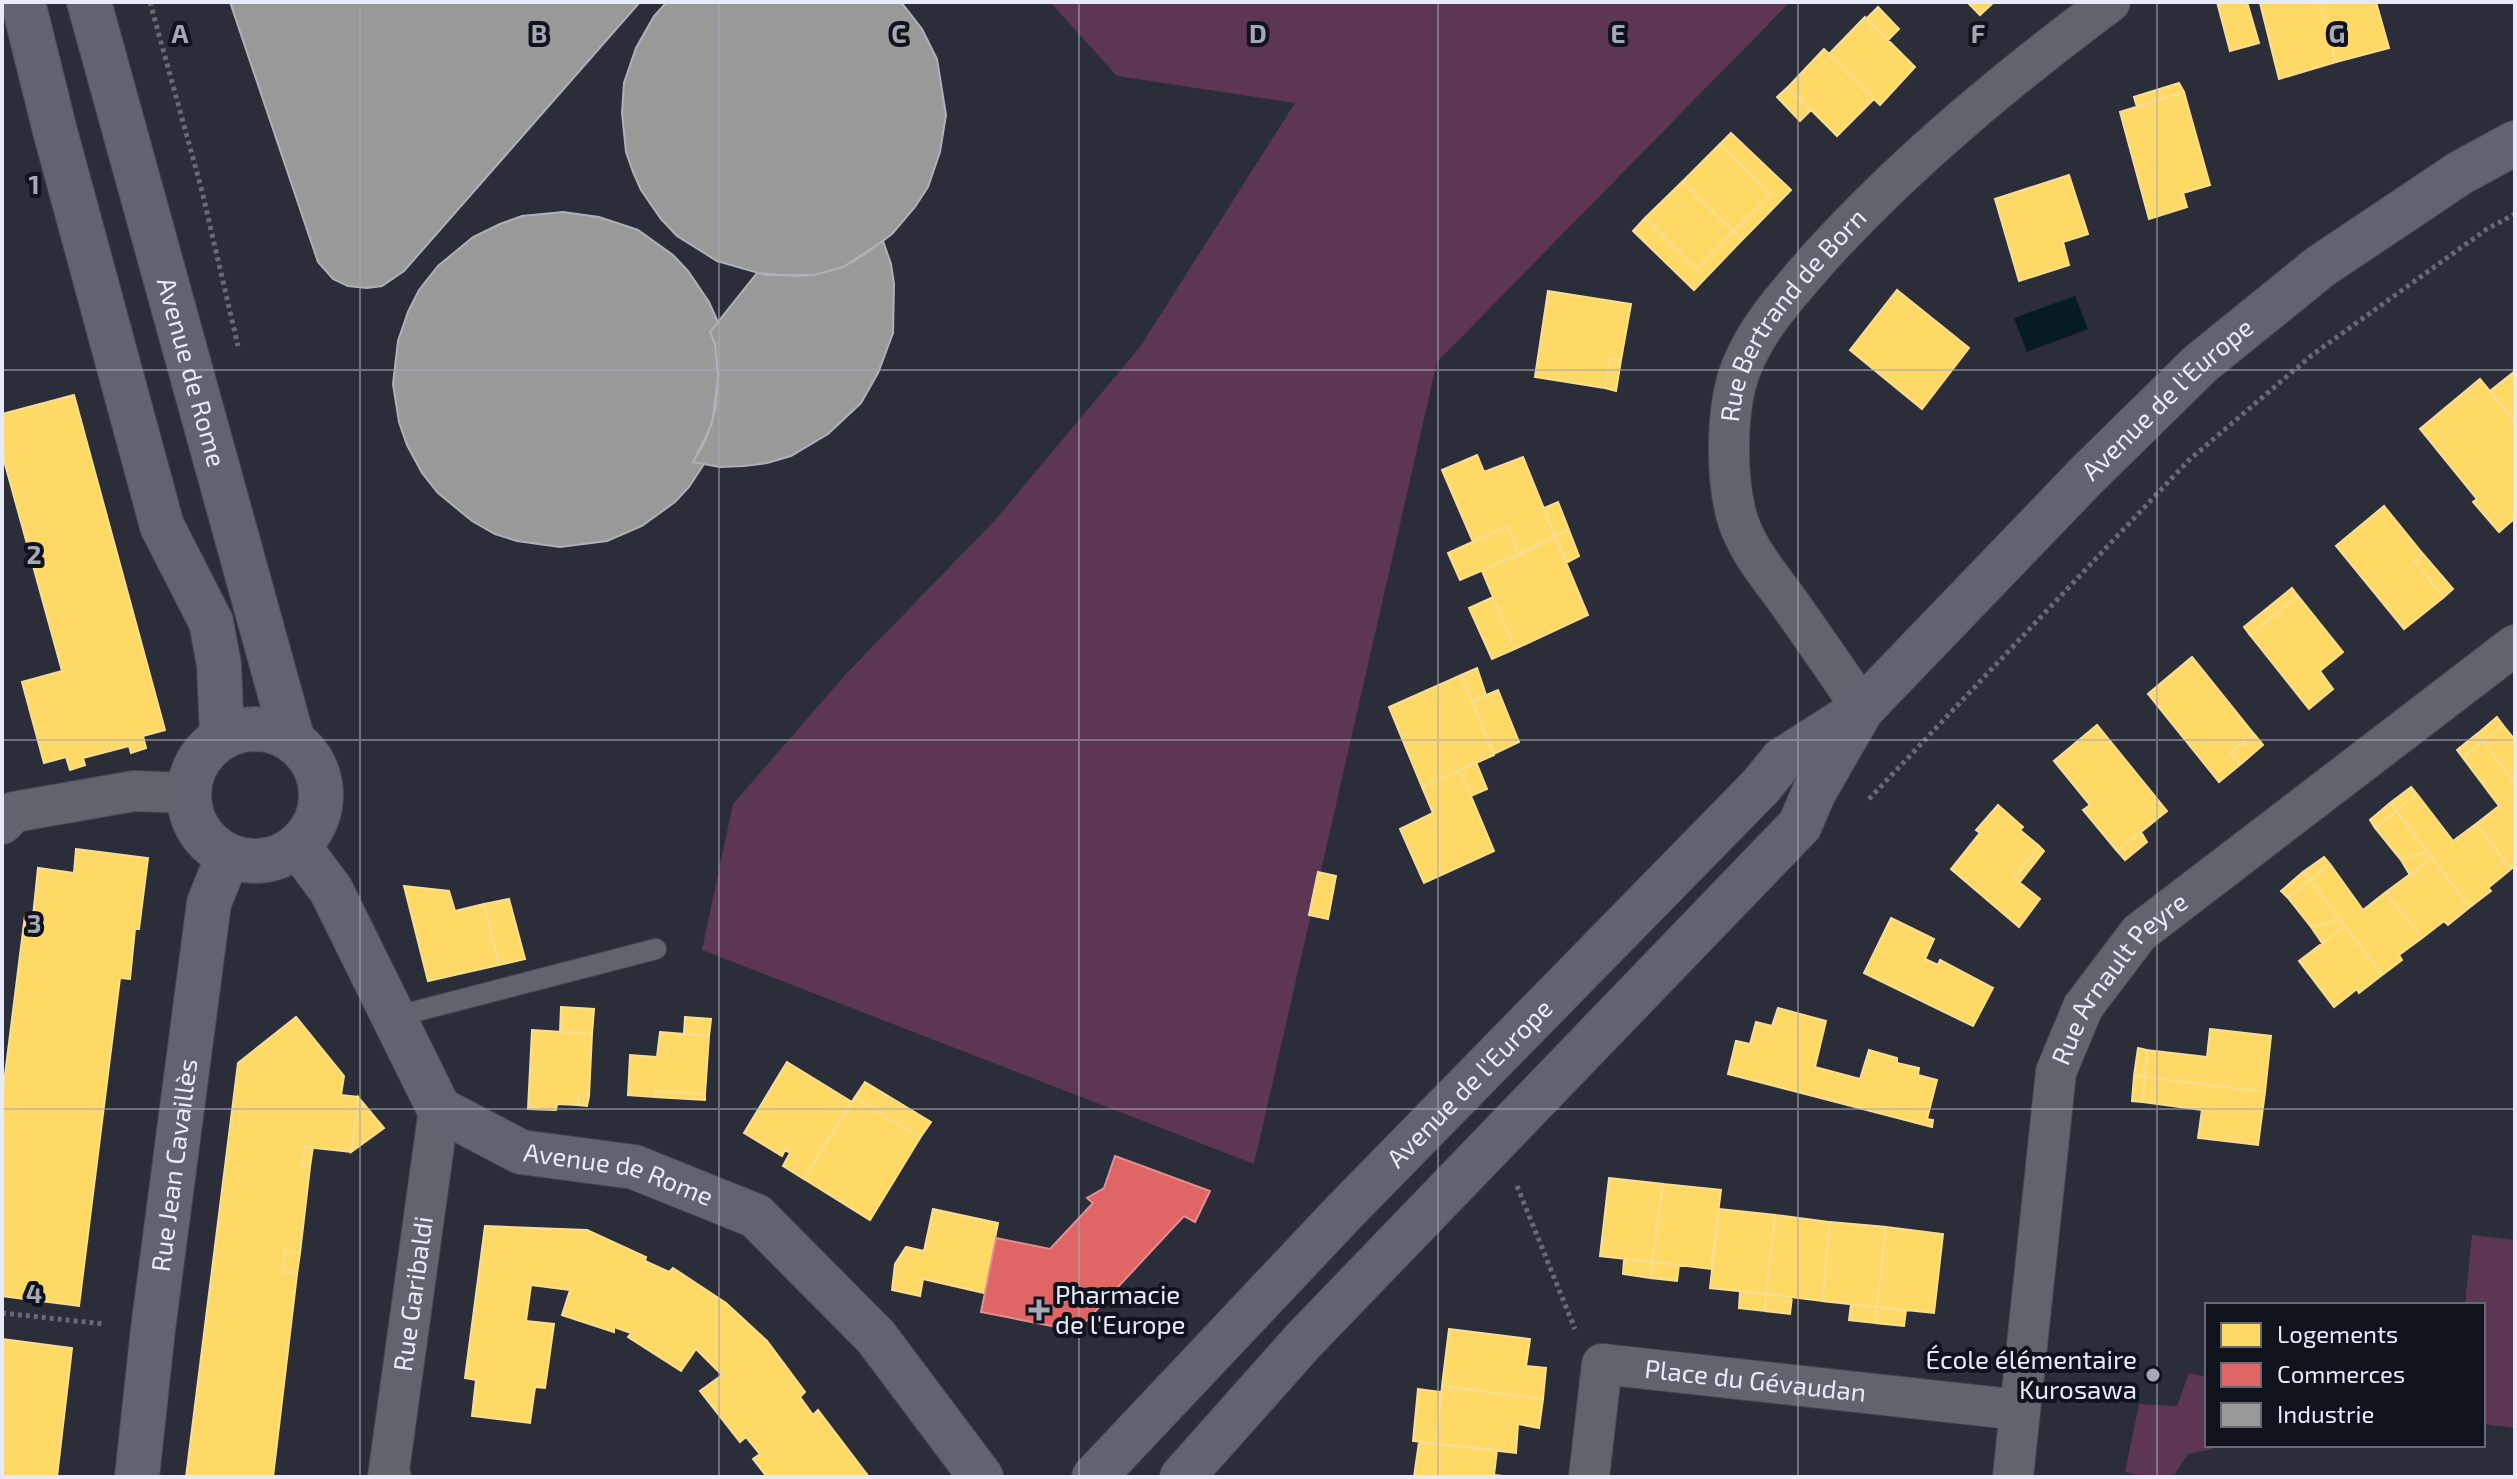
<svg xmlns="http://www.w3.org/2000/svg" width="2517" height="1479" font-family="'Exo 2',sans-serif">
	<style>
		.green { fill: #5c3652 }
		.water { fill: #071c20 }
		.homes { fill: #ffd966; stroke: #f8de92; stroke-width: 2 }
		.shops { fill: #e06666; stroke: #e28e92; stroke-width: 2 }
		.industry { fill: #999; stroke: #b0b1b6; stroke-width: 2 }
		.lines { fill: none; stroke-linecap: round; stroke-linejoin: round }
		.lane-casing { stroke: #474853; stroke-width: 22 }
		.street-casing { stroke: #474853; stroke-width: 42 }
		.secondary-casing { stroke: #474853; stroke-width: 46 }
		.path { stroke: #686a73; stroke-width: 5; stroke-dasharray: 4 4; stroke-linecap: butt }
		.lane { stroke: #62646d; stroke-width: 20 }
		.street { stroke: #62646d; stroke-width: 40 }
		.secondary { stroke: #5f646f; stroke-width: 44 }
		.grid { fill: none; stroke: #a5a8b5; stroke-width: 2; stroke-opacity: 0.55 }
		.poi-dot { fill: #a5a8b5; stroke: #11131c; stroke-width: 3 }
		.labels { text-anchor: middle; stroke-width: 8; stroke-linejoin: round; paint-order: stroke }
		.street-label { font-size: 26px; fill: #e7eaf9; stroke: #11131c }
		.poi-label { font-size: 26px; fill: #e7eaf9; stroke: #11131c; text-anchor: start }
		.grid-label { font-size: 26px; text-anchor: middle; font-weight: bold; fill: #a5a8b5; stroke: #11131c; stroke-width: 8; stroke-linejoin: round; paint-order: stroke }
	</style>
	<rect width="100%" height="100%" fill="#2b2d38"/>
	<path class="green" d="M1050,2h740l-353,360 -183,802 -552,-214 31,-146 113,-130 151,-156 143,-171 155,-244 -178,-27z
		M2472,1235l43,5v188l-32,-4v-119h-18z
		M2189,1373l18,4v68h6v4l-25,5 -13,20c-18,5 -33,2 -50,-2l14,-68 38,2z"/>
	<path class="water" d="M2075,296l13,33 -61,23 -13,-34z"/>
	<path class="homes" d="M1967,2h27l-14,13z
		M2217,2h30l12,41 -29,8z
		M2265,2h54l17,60 -57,17 -19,-76z
		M2319,2h57l13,46 -53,14z
		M1878,7l21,22 -11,11 -22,-21z
		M1865,17l50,50 -35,38 -51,-51z
		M1824,49l50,50 -37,37 -49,-49z
		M2179,83l5,9 -47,15 -3,-10z
		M1788,87l23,23 -11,11 -23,-24z
		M2184,92l26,93 -27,8 4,14 -38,12 -29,-107z
		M1731,133l60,57 -49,50 -9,-9 38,-37 -51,-50z
		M1720,144l51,50 -38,37 -51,-49z
		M2069,175l19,59 -25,8 6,23 -50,16 -24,-82z
		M1682,182l51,49 -36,38 -52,-51z
		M1645,218l52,51 36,-38 9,9 -48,50 -61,-59z
		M1897,290l72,58 -47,61 -72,-59z
		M1548,291l83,13 -10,56 -11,-1 -5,29 -70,-11z
		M1610,359l11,1 -5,31 -11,-3z
		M2515,371v51l-25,-31z
		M2480,379l35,43v96l-16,14 -26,-30 4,-3 -57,-70z
		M74,395l91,335 -22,6 3,12 -15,5 -2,-7 -46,12 2,7 -15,5 -4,-13 -22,6 -22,-81 40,-11 -60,-218v-39z
		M1477,455l7,17 39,-15 32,79 -36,19 -12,-29 -34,16 -31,-72z
		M1558,502l11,28 -14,6 -11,-28z
		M2384,506l39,48 -9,7 30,36 -40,32 -68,-83z
		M1507,526l12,29 -59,25 -12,-27z
		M1569,530l10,26 -13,7 -11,-27z
		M1555,536l33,79 -73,34 -33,-78z
		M2423,554l30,35 -9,8 -30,-36z
		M2292,588l6,8 -48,39 -6,-8z
		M2298,596l45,56 -23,19 13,18 -24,20 -59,-74z
		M1493,597l22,52 -23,10 -23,-51z
		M2192,657l62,77 -24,19 11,11 -22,18 -71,-88z
		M1477,668l9,27 -14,6 -11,-26z
		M1461,675l33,80 -72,32 -33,-80z
		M1498,690l21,52 -25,12 -22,-53z
		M2497,717l6,8 -20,16 -6,-7z
		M2097,725l70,86 -50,40 -34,-41 7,-5 -36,-44z
		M2503,725l12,15v36l-3,4 -29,-39z
		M2254,734l9,11 -22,19 -11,-11z
		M2477,734l6,7 -20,17 -6,-8z
		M2483,741l32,43v82l-4,3 -35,-45 23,-18 -36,-48z
		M1476,762l11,27 -16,7 -11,-26z
		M1460,770l34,81 -70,32 -24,-54 33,-16 -11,-26z
		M2411,787l6,7 -21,17 -6,-8z
		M2417,794l36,47 23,-17 35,45 -23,19 3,3 -21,16 -74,-96z
		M2390,803l6,8 -21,17 -5,-8z
		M1998,805l25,22 -3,3 19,16 -25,32 26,21 -21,28 -68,-58 29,-36 -4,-3z
		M2396,811l31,40 -26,9 -26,-32z
		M2141,832l6,10 -22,18 -8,-9z
		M2039,846l5,5 -24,31 -6,-4z
		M76,849l72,9 -9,71h-4l-5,50 -10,-1 -41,328 -77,-10v-197l23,-184 8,1 5,-48 36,5z
		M2427,851l5,7 -22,17 -9,-15z
		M2324,857l6,7 -20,16 -7,-8z
		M2432,858l38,49 -22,18 -4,-4 -22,17 -36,-46z
		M2330,864l33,46 23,-18 36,46 -23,17 3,5 -20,15 -72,-95z
		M1318,872l18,4 -8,43 -19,-4z
		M2303,872l7,8 -22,18 -7,-7z
		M2310,880l30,40 -29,7 -23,-29z
		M404,886l45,5 6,20 29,-7 15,61 -71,16z
		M509,899l16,60 -26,6 -15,-61z
		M1891,918l43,21 -9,20 13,6 2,-5 53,28 -20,38 -109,-53z
		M2340,920l5,6 -23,17 -11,-16z
		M2345,926l37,49 -23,18 -2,-4 -23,18 -35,-46z
		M561,1007l33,2 -2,25 -32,-2z
		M1778,1008l48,13 -11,46 45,12 9,-29 28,8v5l22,5 -1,7 19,5 -10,39 6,1 -1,7 -204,-53 8,-33 14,3 6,-22 16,4z
		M296,1017l48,59 -3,19 17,2 -7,55 -46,-5 -3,19 8,1 -10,86 -15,-2 -2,21 14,2 -24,203h-87l52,-414z
		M685,1017l26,2 -2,17 -25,-2z
		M2210,1029l61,7 -6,56 -120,-15 2,-27 60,7z
		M532,1030l60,4 -3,62h-10l-1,9 -21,-1 -1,6 -28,-1z
		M660,1032l49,4 -4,58 -49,-3 -1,6 -27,-2 2,-40 27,2z
		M2138,1048l9,2 -2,27 -11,-1z
		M787,1062l65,40 -48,77 -21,-13 7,-13 -5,-3 -3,6 -38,-23z
		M2134,1076l11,1 -3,25 -10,-1z
		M2145,1077l120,15 -7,53 -60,-7 4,-28 -60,-8z
		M865,1082l66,40 -11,16 -65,-41z
		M656,1091l49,3v6l-50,-3z
		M579,1096h10l-2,10 -9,-1z
		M358,1097l26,31 -33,24z
		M855,1097l65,41 -50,82 -66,-41z
		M305,1147h8l-3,20 -8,-1z
		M1609,1178l54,6 -11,78 -52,-6z
		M1663,1184l58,6 -10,79 -59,-7z
		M933,1209l65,14 -14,70 -61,-14 -3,17 -28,-6 3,-26 11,-17 18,4z
		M1719,1209l56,6 -9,79 -56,-6z
		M1775,1215l55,7 -8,79 -56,-7z
		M1830,1222l56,5 -9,80 -55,-6z
		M485,1226l102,4 59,27 -1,4 24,11 4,-4 53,35 41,38 38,51 -5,5 13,18 5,-5 51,67h-102l-14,-18 7,-5 -14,-17 -6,5 -40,-51 22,-16 -26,-26 -15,22 -53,-34 3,-4 -17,-6v5l-52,-17 8,-25 -39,-5 -5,36 28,3 -9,64 -10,-1 -5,36 -58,-7 4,-36 -11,-2z
		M1886,1227l57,7 -9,79 -57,-6z
		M285,1251l15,2 -3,21 -14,-2z
		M1624,1259l28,3 -1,16 -28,-4z
		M1652,1262l27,3 -2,16 -26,-3z
		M1740,1291l26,3 -1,17 -26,-3z
		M1766,1294l26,3 -2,17 -25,-3z
		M1851,1304l26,3 -2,16 -26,-3z
		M1877,1307l29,3 -2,16 -29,-3z
		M1449,1329l81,10 -4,27 20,2 -3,31 -101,-13z
		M2,1339l70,9 -15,129h-55z
		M1442,1386l101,13 -4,29 -21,-4 -2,29 -80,-9z
		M1418,1389l23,3 -5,52 -23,-3z
		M1419,1442l78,8 -3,25 18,2h-98z"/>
	<path class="shops" d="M1115,1156l95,35 -15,31 -11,-6 -107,115 -96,-19 15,-74 54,11 43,-46 -6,-5 17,-10z"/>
	<path class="industry" d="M230,2h410l-236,269 -22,15 -15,2 -19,-2 -15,-7 -15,-17z
		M667,2h234l21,27 15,30 9,56 -6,37 -12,35 -13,20 -23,27 -25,19 -24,14 -29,8h-48l-49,-14 -40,-25 -16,-17 -20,-29 -8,-18 -7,-20 -4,-39 2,-30 12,-35 18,-32z
		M563,212l36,5 39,13 35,25 15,16 21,31 9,20 -8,10 5,12 3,32 -6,48 -19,38 11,2 -15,23 -14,15 -33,24 -35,15 -47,6 -43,-6 -22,-7 -23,-13 -34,-28 -16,-20 -15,-28 -8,-23 -6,-38 5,-43 10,-29 11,-22 19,-24 35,-29 27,-13 22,-8z
		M883,241l8,23 3,20 -1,49 -15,40 -17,30 -33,31 -37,22 -24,7 -23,3 -24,1 -27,-5 13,-23 10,-31 2,-32 -3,-32 -5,-12 47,-59 39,3 18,-1 29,-8z"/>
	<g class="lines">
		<g class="lane-casing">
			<path id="lane" d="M394,1017l262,-68"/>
		</g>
		<g class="street-casing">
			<g id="street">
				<path id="s1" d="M1862,709c-23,-36 -48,-70 -72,-105 -21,-29 -47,-58 -55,-94 -9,-40 -9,-106 7,-144 17,-42 48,-74 77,-108 87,-96 188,-179 291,-256"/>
				<path d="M2,824l12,-12 120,-21 54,2"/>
				<path id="s2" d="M391,1477h-3l51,-368"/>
				<path id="s3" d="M1589,1477l13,-113 418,46"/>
				<path id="s4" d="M2013,1477l43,-405 27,-65 56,-74 376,-288"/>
			</g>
		</g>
		<g class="secondary-casing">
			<g id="secondary">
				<path d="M23,2l32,129 107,395 49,96 8,43 3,72"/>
				<path id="s5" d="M89,2l204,739"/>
				<circle cx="255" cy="795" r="66"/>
				<path id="s6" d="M298,846l33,44 108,219 82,43 113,15 122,49 120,121 105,140"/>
				<path id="s7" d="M137,1477l16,-148 56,-426 19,-47"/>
				<path id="s8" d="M1094,1477l250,-265 417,-426 21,-26 80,-51 224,-233 114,-112 121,-98 139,-93 55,-30"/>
				<path d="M1182,1477l121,-136 497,-516 14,-33 45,-78"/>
			</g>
		</g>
		<path class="path" d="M150,2l52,189 36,155
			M1869,799l320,-339 123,-105 175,-126 28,-15
			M1517,1186l58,143
			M2,1313l102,11"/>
		<use href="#lane" class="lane"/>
		<use href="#street" class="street"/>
		<use href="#secondary" class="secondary"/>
	</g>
	<path class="grid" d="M360,2v1475M719,2v1475M1079,2v1475M1438,2v1475M1798,2v1475M2157,2v1475M2,370h2513M2,740h2513M2,1109h2513"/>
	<g class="poi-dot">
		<path d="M1035 1298h8v8h8v8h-8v8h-8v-8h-8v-8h8z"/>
		<circle cx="2153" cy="1375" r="8"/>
	</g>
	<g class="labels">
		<g class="street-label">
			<text dy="9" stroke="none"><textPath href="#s1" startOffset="452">Rue Bertrand de Born</textPath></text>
			<text dy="9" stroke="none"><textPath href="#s5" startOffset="384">Avenue de Rome</textPath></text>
			<text dy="9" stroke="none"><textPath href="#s8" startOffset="1524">Avenue de l'Europe</textPath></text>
			<text dy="9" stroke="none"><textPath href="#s4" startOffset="522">Rue Arnault Peyre</textPath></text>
			<text dy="9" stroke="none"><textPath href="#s8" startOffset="544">Avenue de l'Europe</textPath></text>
			<text dy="9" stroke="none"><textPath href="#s7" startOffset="314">Rue Jean Cavaillès</textPath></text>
			<text dy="9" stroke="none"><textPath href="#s6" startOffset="492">Avenue de Rome</textPath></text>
			<text dy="9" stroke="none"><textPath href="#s2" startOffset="188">Rue Garibaldi</textPath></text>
			<text dy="9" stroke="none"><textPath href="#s3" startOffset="268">Place du Gévaudan</textPath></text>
		</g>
		<g class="poi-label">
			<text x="1055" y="1304">Pharmacie<tspan x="1055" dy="30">de l'Europe</tspan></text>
			<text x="2137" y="1369" text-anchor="end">École élémentaire<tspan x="2137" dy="30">Kurosawa</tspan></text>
		</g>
	</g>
	<g class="grid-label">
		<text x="180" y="43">A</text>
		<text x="539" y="43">B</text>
		<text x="899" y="43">C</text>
		<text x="1258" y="43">D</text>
		<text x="1618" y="43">E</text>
		<text x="1978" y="43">F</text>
		<text x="2337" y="43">G</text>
		<text x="34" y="194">1</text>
		<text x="34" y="564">2</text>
		<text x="34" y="933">3</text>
		<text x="34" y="1303">4</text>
	</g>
	<rect width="2517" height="1479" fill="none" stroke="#e7eaf9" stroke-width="8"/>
	<rect x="2205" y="1303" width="280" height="144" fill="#11131c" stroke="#676974" stroke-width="2"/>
	<rect x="2221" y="1323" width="40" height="24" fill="#ffd966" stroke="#676974" stroke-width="2"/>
	<text x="2277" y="1343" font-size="24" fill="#e7eaf9">Logements</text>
	<rect x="2221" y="1363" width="40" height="24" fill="#e06666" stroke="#676974" stroke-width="2"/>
	<text x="2277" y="1383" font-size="24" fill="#e7eaf9">Commerces</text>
	<rect x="2221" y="1403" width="40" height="24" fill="#999999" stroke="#676974" stroke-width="2"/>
	<text x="2277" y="1423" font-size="24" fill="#e7eaf9">Industrie</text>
</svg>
